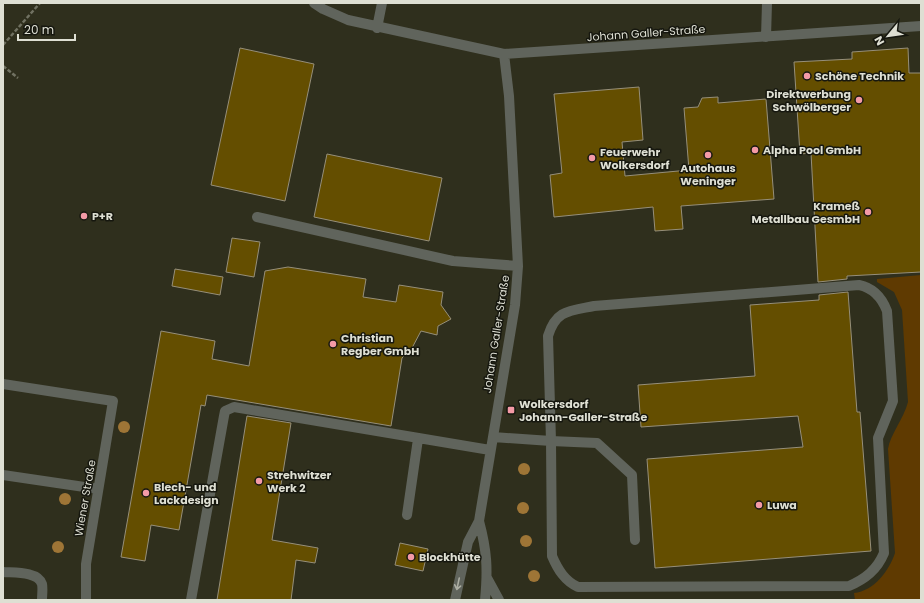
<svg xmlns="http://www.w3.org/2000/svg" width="924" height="603" font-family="Poppins,sans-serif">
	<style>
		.green { fill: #5f3a01 }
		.building { fill: #644e00; stroke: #968f7a }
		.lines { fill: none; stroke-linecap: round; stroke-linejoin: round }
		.path { stroke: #717262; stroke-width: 2.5; stroke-dasharray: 4 2; stroke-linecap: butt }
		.minor { stroke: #60645c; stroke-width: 10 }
		.tree { fill: #9e7536 }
		.oneway { stroke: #acaea3 }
		.poi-dot { fill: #f49aa6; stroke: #16170f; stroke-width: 1.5 }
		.labels { text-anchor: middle; stroke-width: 3; stroke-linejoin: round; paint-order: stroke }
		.street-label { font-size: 11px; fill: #dedfd3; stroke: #16170f }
		.poi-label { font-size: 11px; font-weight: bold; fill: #dedfd3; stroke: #16170f; text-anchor: start }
	</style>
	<rect width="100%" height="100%" fill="#2f2f1d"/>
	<path class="green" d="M921,275v325h-66l-1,-7c20,-2 35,-22 41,-40l-7,-104c2,-14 16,-31 20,-47l-6,-92 -8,-18 -17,-10v-3z"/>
	<path class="building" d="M240,48l74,16 -29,137 -74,-16z
		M908,48l1,25h12v199l-74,4v3l-29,3 -7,-129 -11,1 -6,-92 58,-3v-7z
		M639,87l4,53 -21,2 3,34 64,-6 -5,-62 14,-1 4,-9 16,-1v6l48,-4 8,100 -93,7 2,23 -28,2 -2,-24 -99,10 -4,-42 12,-2 -8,-79z
		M327,154l115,24 -13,63 -115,-24z
		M232,238l28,4 -6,35 -28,-5z
		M288,267l78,12 -3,18 33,5 3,-17 44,7 -2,13 10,14 -13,7 -1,9 -16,-4 -9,17 -10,10 -11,68 -184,-31 -2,11 -4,-1 -22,125 -28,-5 -6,36 -24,-4 40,-226 54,10 -3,18 37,7 16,-95z
		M175,269l48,8 -3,18 -48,-9z
		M848,292l9,120h3l11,139 -216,17 -8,-109 156,-12 -5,-31 -157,11 -3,-42 117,-9 -5,-71 69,-5v-5z
		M247,416l44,7 -19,117 46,8 -3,15 -19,-3 -5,40h-74z
		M400,543l28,6 -5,22 -28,-6z"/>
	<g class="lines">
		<path class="path" d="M3,45l37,-42
			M3,66l15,12"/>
		<path class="minor" d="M314,3l9,6 25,11 156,34 417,-28
			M377,28l5,-25
			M766,37l1,-34
			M257,217l196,44 65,5
			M3,384l110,17 -27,163v36
			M493,437l58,4 1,115c6,14 13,25 26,31l271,-1c16,-7 28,-16 35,-33l-6,-115 15,-37 -6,-90c-5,-13 -13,-23 -28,-26l-265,21c-25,5 -38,4 -46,30l3,105 46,2 35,32 3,65
			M3,475l95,14
			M407,515l11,-76
			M479,521c8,30 9,48 6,79
			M3,572c10,1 35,-1 39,12 1,4 0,11 0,16
			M487,578l12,22
			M191,600l33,-184 1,-5 9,-4 256,43
			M455,600l13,-58 11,-21 36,-216 3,-39 -9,-170 -5,-42"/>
	</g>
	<g class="tree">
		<circle cx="124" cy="427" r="6"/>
		<circle cx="524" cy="469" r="6"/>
		<circle cx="65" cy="499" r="6"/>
		<circle cx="523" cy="508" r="6"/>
		<circle cx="526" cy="541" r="6"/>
		<circle cx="58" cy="547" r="6"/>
		<circle cx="534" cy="576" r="6"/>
	</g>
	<defs><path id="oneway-shaft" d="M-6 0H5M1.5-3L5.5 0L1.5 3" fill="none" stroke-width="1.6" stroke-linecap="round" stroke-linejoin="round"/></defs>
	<use class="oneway" href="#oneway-shaft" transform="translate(458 584) rotate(102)"/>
	<g class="poi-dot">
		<circle cx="807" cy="76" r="4"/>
		<circle cx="859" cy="100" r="4"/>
		<circle cx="755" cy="150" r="4"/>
		<circle cx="708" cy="155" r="4"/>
		<circle cx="592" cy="158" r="4"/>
		<circle cx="868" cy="212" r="4"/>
		<circle cx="84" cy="216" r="4"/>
		<circle cx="333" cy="344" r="4"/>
		<rect x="507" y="406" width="8" height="8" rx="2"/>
		<circle cx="259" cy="481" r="4"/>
		<circle cx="146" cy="493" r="4"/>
		<circle cx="759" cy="505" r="4"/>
		<circle cx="411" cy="557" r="4"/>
	</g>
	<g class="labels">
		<g class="street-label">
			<text transform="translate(646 33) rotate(-4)" y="4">Johann Galler-Straße</text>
			<text transform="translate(496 334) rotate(-81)" y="4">Johann Galler-Straße</text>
			<text transform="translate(85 498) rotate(-80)" y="4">Wiener Straße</text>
		</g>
		<g class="poi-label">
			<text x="815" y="80">Schöne Technik</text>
			<text x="851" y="98" text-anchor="end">Direktwerbung<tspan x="851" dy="13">Schwölberger</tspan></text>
			<text x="763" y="154">Alpha Pool GmbH</text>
			<text x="600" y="156">Feuerwehr<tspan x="600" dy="13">Wolkersdorf</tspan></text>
			<text x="708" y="172" text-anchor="middle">Autohaus<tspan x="708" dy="13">Weninger</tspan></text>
			<text x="860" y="210" text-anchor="end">Krameß<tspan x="860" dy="13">Metallbau GesmbH</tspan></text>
			<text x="92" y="220">P+R</text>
			<text x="341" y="342">Christian<tspan x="341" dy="13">Regber GmbH</tspan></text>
			<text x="519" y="408">Wolkersdorf<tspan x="519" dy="13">Johann-Galler-Straße</tspan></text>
			<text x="267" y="479">Strehwitzer<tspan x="267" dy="13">Werk 2</tspan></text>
			<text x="154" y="491">Blech- und<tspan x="154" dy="13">Lackdesign</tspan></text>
			<text x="767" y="509">Luwa</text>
			<text x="419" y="561">Blockhütte</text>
		</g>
	</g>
	<rect width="924" height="603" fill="none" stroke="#dedfd3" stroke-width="8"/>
	<g transform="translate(888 36) rotate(241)" stroke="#16170f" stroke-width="3" paint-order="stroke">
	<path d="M0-3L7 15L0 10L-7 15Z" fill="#dedfd3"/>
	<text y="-6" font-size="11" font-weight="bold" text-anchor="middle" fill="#dedfd3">N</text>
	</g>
	<path d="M18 34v6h57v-6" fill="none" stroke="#dedfd3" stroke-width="2"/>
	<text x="24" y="34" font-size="12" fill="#dedfd3" stroke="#16170f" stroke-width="3" paint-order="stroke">20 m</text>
</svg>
